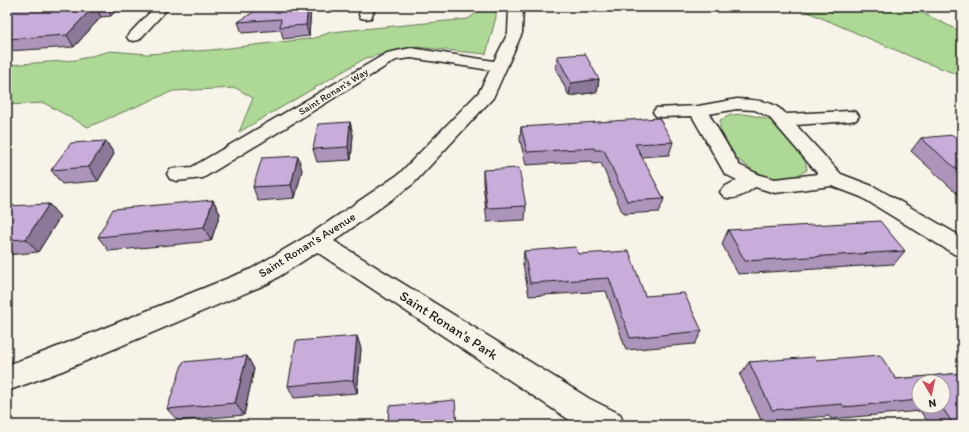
<svg xmlns="http://www.w3.org/2000/svg" width="969" height="432" font-family="Itim,sans-serif">
	<style>
		.green { fill: #aed895; stroke: #657a58 }
		.lines { fill: none; stroke-linecap: round; stroke-linejoin: round }
		.minor-casing { stroke: #1c1c1c; stroke-width: 3 }
		.major-casing { stroke: #1c1c1c; stroke-width: 3 }
		.minor { fill: #f7f3e8; fill-rule: evenodd }
		.major { fill: #f7f3e8; fill-rule: evenodd }
		.wall { fill: #ac94bb; stroke: #1c1c1c; fill-rule: evenodd }
		.shaded-wall { fill: #8c7899; stroke: #1c1c1c }
		.building { fill: #c8acda; stroke: #1c1c1c }
		.labels { text-anchor: middle; stroke-width: 3.5; stroke-linejoin: round; paint-order: stroke }
		.far-street-label { font-size: 10px; fill: #1c1c1c; stroke: #f7f3e8 }
		.street-label { font-size: 12px; fill: #1c1c1c; stroke: #f7f3e8 }
		.near-street-label { font-size: 14px; fill: #1c1c1c; stroke: #f7f3e8 }
	</style>
	<rect width="100%" height="100%" fill="#f7f3e8"/>
	<filter id="ink" filterUnits="userSpaceOnUse"><feTurbulence type="fractalNoise" baseFrequency=".025" numOctaves="2"/><feDisplacementMap in="SourceGraphic" scale="8" xChannelSelector="R" yChannelSelector="G"/><feConvolveMatrix kernelMatrix="1 2 1 2 8 2 1 2 1" color-interpolation-filters="sRGB"/></filter>
	<g filter="url(#ink)">
		<path class="green" d="M485,7h11v10l-10,37 -71,-7 -49,11 -127,74 14,-34 -17,-10 -63,3 -85,36 -44,-24 -37,2v-40l69,-5 34,-9 37,3 64,-4 104,-12 16,-6 137,-13z
			M796,7h114l52,25v44l-41,-15z
			M744,114l16,3 12,4 11,9 22,28 2,12 -13,7 -21,1 -19,-7 -17,-12 -17,-29v-10l11,-5z"/>
		<g class="lines">
			<g class="minor-casing">
				<path id="minor" d="M155,7h14l-30,33 -5,1 -5,-1 -2,-3 2,-3z
					M361,7h14l-4,11 -5,1 -5,-1 -2,-3z
					M509,7h14l-1,26 -29,65 -80,86 -79,57 256,158 30,15 4,11h-45l-11,-6 -251,-167 -48,31 -207,88 -55,20v-26l40,-14 204,-82 58,-34 90,-61 80,-82 11,-22 -79,-12 -15,2 -193,118 -26,3 -7,-2 -3,-5 3,-5 22,-2 195,-114 24,-5 83,13 14,-28z
					M737,99c18,1 36,1 49,15l64,-3 6,1 3,4 -3,4 -6,1 -54,4 45,49 34,13 87,50v20l-8,-3 -93,-57 -29,-11 -57,7 -20,-6c-10,7 -19,14 -31,10l-4,-5 4,-5 13,-7 -12,-6 -33,-58 -30,1 -6,-1 -3,-4 3,-4 42,-2zM737,109l18,1 14,7 49,57 -43,5 -15,-4 -21,-10 -30,-51z"/>
			</g>
			<g class="major-casing">
				<path id="major" d="M952,7h10v5l-8,-2z"/>
			</g>
			<use href="#minor" class="minor"/>
			<use href="#major" class="major"/>
		</g>
		<path class="wall" d="M7,7h112l-8,9 -10,1 -27,30 -67,4z
			M311,7l-2,29 -26,3 -2,-9 -39,3 -4,-11z
			M557,56l42,23 -2,13 -28,4 -13,-27z
			M350,122l3,13 -2,25 -34,2 -4,-13z
			M521,127l152,15 -4,13 -28,2 23,42 -5,13 -36,2 -22,-51 -8,1 -1,-3 -66,4 -6,-25z
			M921,138l41,5v55l-51,-47z
			M106,141l8,13 -16,27 -36,3 -11,-14z
			M302,170l-7,28 -37,3 -5,-14z
			M483,170l43,36 -1,14 -38,2 -4,-39z
			M213,200l7,14 -9,27 -102,10 -11,-14z
			M49,204l11,13 -22,35 -31,3v-46z
			M728,230l177,21 -11,13 -156,10 -16,-30z
			M524,251l54,3 124,77 -7,13 -69,6 -20,-59 -77,5 -6,-32z
			M357,336l4,13 -4,44 -63,5 -6,-12z
			M247,356l7,13 -10,46 -66,6 -11,-12z
			M816,360l80,19 66,-6v52h-32l-10,-14 -89,8 -2,-3 -67,6 -22,-47 9,-13zM919,382l24,24h-24z"/>
		<path class="shaded-wall" d="M93,7h3l5,10 -27,30 -7,-12z
			M107,7h12l-8,9z
			M308,7h3l-2,29 -3,-11z
			M599,79l-2,13 -28,4 2,-13z
			M350,122l3,13 -2,25 -3,-13z
			M106,141l8,13 -16,27 -9,-14z
			M298,156l4,14 -7,28 -4,-13z
			M213,200l7,14 -9,27 -7,-14z
			M49,204l11,13 -22,35 -12,-13z
			M357,336l4,13 -4,44 -4,-13z
			M247,356l7,13 -10,46 -9,-12z
			M132,422l3,3h-4z"/>
		<path class="building" d="M7,7h86l-26,28 -60,4z
			M261,7h47l-2,18 -26,2 1,-8 -43,3z
			M585,54l14,25 -28,4 -14,-27z
			M659,118l14,24 -38,2 29,55 -37,2 -23,-51h-9l-1,-2 -67,4 -6,-25z
			M350,122l-2,25 -35,2 5,-25z
			M953,135l9,8v31l-41,-36z
			M106,141l-17,26 -38,3 20,-27z
			M298,156l-7,29 -38,2 9,-29z
			M519,168l7,38 -39,2 -4,-38z
			M213,200l-9,27 -106,10 15,-28z
			M49,204l-23,35 -19,1v-31l2,-3z
			M880,221l25,30 -160,10 -17,-31z
			M576,247l2,7 51,-3 16,45 39,-3 18,38 -72,7 -21,-60 -79,5 -6,-32z
			M357,336l-4,44 -65,6 8,-45z
			M880,355l16,24 66,-6v52h-8l-13,-19h2v-24h-24v18l-75,7 -2,-3 -70,6 -23,-48 65,-5 2,3z
			M247,356l-12,47 -68,6 16,-47z
			M455,400l2,25h-69l1,-19z
			M132,422l-1,3h-34z"/>
	</g>
	<g class="labels">
		<g class="far-street-label">
			<text transform="translate(333 91) rotate(-32)" y="4">Saint Ronan's Way</text>
		</g>
		<g class="street-label">
			<text transform="translate(307 245) rotate(-32)" y="4">Saint Ronan's Avenue</text>
		</g>
		<g class="near-street-label">
			<text transform="translate(449 325) rotate(33)" y="5">Saint Ronan's Park</text>
		</g>
	</g>
	<rect width="969" height="432" fill="none" stroke="#f7f3e8" stroke-width="24"/>
	<rect x="12" y="12" width="945" height="408" fill="none" stroke="#1c1c1c" stroke-width="1.5" filter="url(#ink)"/>
	<g transform="translate(931 394) rotate(171)"><circle r="19" fill="#f7f3e8" stroke="#9f9d96"/>
	<path d="M0-3L7 15L0 10L-7 15Z" fill="#d1495b"/>
	<text y="-6" font-size="11" font-weight="bold" text-anchor="middle" fill="#1c1c1c">N</text>
	</g>
</svg>
